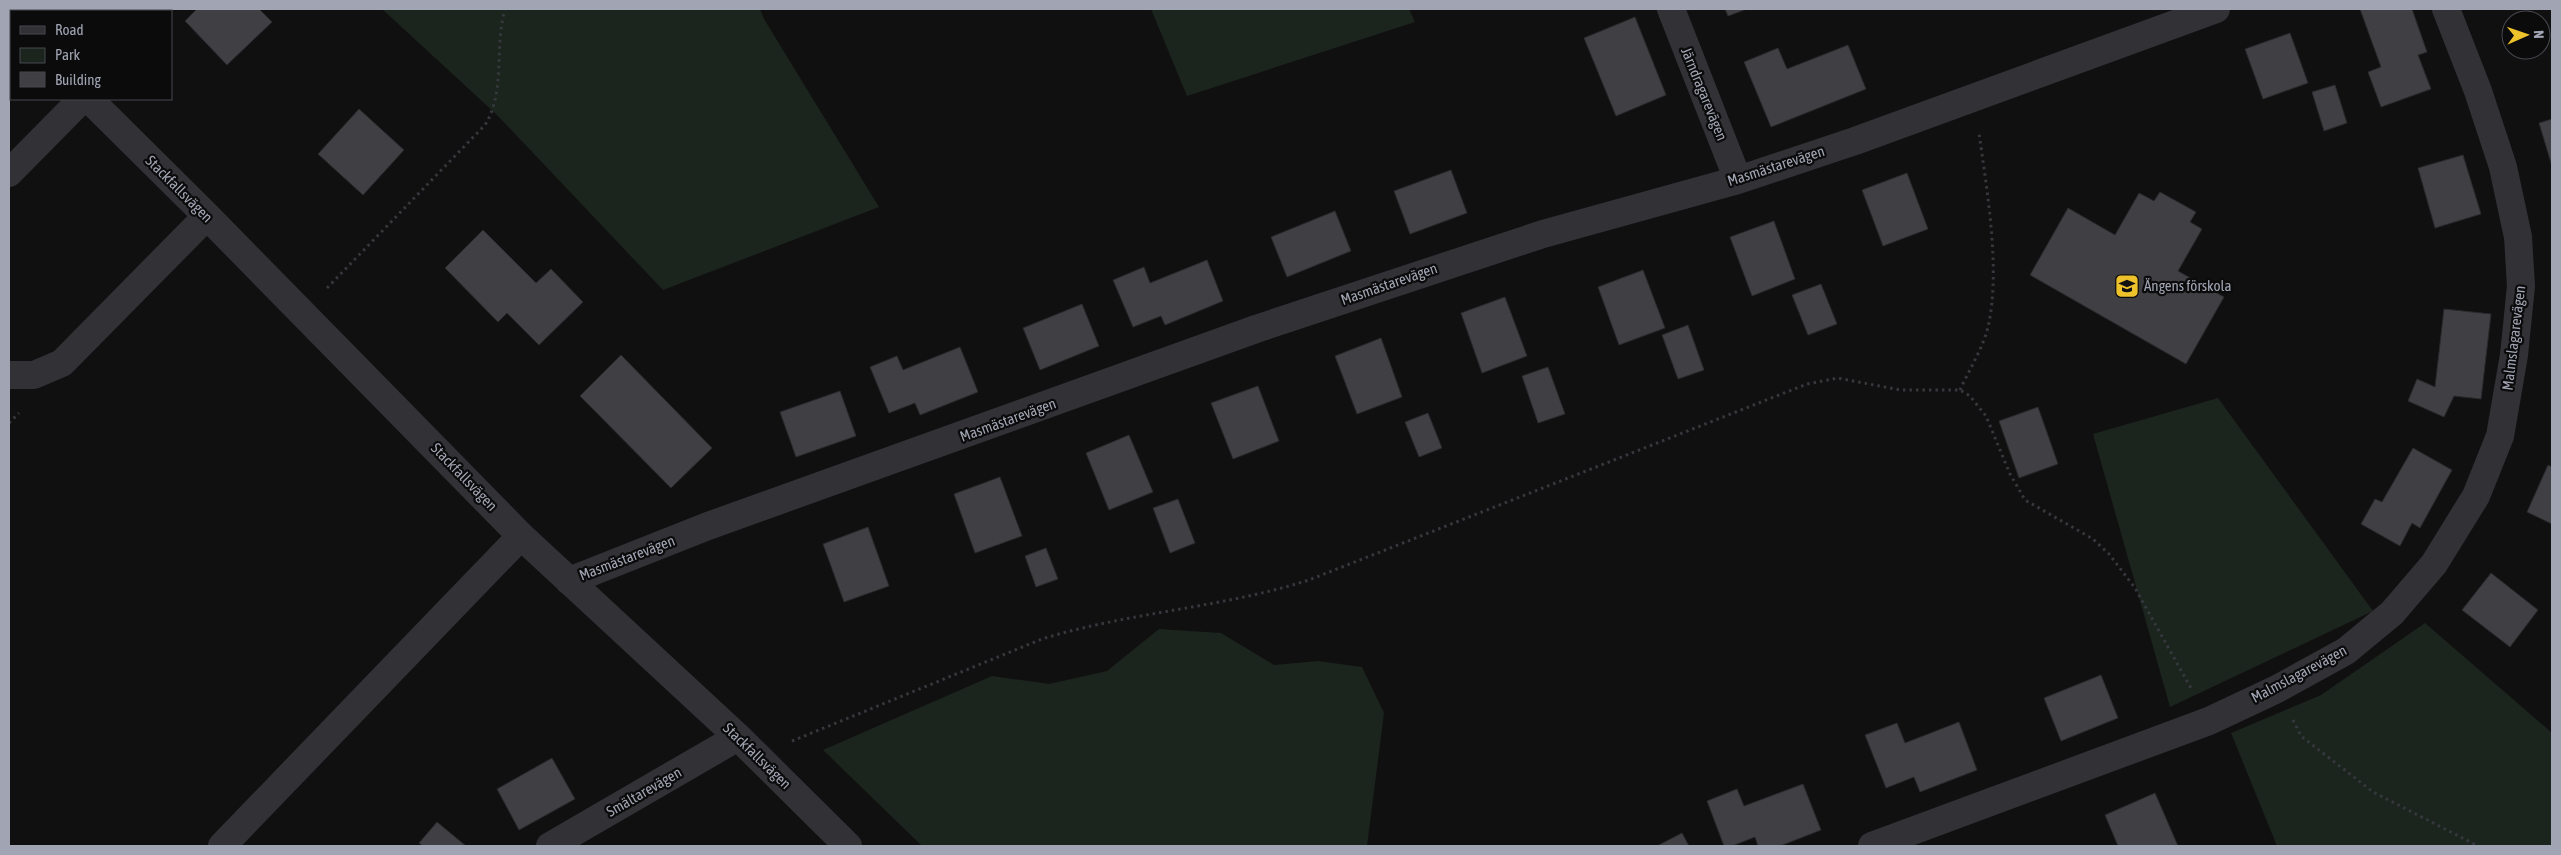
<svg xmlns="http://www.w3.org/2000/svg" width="2561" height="855" font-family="'Asap Condensed',sans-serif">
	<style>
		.green { fill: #1c241e }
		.building { fill: #3f3f44; stroke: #2a2a2d }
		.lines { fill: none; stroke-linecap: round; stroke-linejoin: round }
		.path { stroke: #37383d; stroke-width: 3; stroke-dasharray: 2.5 4; stroke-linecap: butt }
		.minor { stroke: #313136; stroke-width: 28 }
		.labels { text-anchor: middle; stroke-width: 4.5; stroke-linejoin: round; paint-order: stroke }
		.street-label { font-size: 15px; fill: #a1a4b2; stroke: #0b0b0c }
		.poi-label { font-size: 15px; fill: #a1a4b2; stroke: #0b0b0c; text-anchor: start }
	</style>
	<rect width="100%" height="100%" fill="#101011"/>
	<path class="green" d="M382,9h378l4,10 115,188 -216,83 -166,-175z
		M1151,9h258l6,13 -228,74z
		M2218,398l155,213 -203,96 -77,-273z
		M2425,623l127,110v113h-275l-46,-113 90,-38z
		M1159,629l62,4 53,32 44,-4 44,6 22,46 -17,133h-445l-99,-96 169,-74 57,8 58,-13z"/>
	<path class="building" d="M197,9h62l13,13 -45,43 -42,-44z
		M1725,9h22l-19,7z
		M2360,9h52l15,43 -9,3 13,34 -50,18 -13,-35 13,-5z
		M1635,17l31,78 -50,21 -32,-78z
		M2290,33l18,50 -45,16 -18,-50z
		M1848,45l18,44 -95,38 -27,-65 34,-14 9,21z
		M2335,85l12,38 -23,8 -12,-39z
		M359,109l45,41 -41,45 -45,-41z
		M2552,119v47l-13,-43z
		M2463,155l18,59 -46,14 -17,-60z
		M1451,170l16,43 -57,21 -16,-43z
		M1907,173l21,56 -45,17 -21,-56z
		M2160,192l36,20 -6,10 12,7 -24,42 46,26 -38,67 -156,-89 38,-67 47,27 24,-42 15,8z
		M1335,211l16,40 -64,26 -16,-40z
		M1774,221l21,58 -43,17 -22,-59z
		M483,230l53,53 15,-14 32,33 -44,43 -32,-32 -9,9 -53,-54z
		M1207,260l16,41 -58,24 -4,-9 -28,11 -20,-47 31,-13 6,16z
		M1643,270l22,58 -46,17 -21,-58z
		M1821,284l16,40 -29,11 -16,-40z
		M1505,297l22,59 -45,17 -21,-60z
		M1082,304l17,42 -59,24 -17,-42z
		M2444,309l47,5 -10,85 -27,-3 -10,21 -36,-16 9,-22 18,8z
		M1688,325l16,45 -26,9 -16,-44z
		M1381,338l21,59 -45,17 -22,-58z
		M960,347l18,45 -58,23 -5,-12 -26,10 -19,-46 27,-11 6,14z
		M621,355l91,93 -41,40 -91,-92z
		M1548,367l17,47 -27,9 -16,-47z
		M1258,386l21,55 -46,18 -22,-56z
		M840,391l16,45 -60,21 -16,-45z
		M2038,407l20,57 -39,14 -20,-57z
		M1428,413l14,35 -23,9 -14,-35z
		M1129,435l24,57 -44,18 -23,-57z
		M2413,448l39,22 -32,58 -8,-5 -12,23 -39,-22 14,-25 7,3z
		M2548,465l4,2v57l-25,-12z
		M1000,477l22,59 -47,17 -21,-59z
		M1178,499l17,44 -25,10 -17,-45z
		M868,527l21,59 -45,16 -21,-58z
		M1046,548l12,31 -22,8 -11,-31z
		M2491,573l47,37 -28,37 -48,-37z
		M2101,675l17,43 -57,23 -17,-43z
		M1959,722l18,48 -57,22 -6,-15 -28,11 -21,-53 32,-12 8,20z
		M552,758l23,41 -56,31 -22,-41z
		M1803,784l18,46 -41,16h-22l-3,-9 -23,9h-8l-17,-45 30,-12 7,17z
		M2155,793l23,53h-60l-13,-31z
		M437,822l29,24h-43l-4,-3z
		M1682,833l7,13h-32z"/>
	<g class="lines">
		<path class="path" d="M9,68l2,3
			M327,288l158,-163c21,-34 9,-78 20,-116
			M1960,390c9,-20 23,-42 28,-63 13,-56 -1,-136 -9,-194
			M9,423l10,-10
			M2293,720l8,16 72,56 105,54
			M792,741l250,-102c87,-27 180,-31 267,-59l498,-196 31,-6 62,12h60l10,6 16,20 24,58 15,26 68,39 16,15 26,34 57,102"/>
		<path class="minor" d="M1671,9l67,171
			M9,20l2,3
			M89,99l118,117 314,320 217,201 110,109
			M9,173l73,-74
			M9,375h25l28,-12 145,-147
			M569,581l139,-55 548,-197 287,-95 195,-54 117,-39 361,-132
			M222,846l299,-310
			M550,846l188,-109
			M1872,846l337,-125 68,-32 69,-38 46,-38 42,-49 42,-68 24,-60 14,-81 7,-69 -3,-49 -15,-70 -25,-76 -32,-82"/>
	</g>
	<defs>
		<g id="school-square" transform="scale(1.25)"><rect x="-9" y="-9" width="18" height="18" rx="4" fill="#eec22b" stroke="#0b0b0c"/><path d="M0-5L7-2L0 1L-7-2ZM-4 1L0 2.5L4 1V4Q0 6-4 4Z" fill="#111"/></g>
	</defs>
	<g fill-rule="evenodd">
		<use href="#school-square" x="2127" y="286"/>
	</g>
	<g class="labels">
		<g class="street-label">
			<text transform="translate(1704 94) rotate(68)" y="5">Järndragarevägen</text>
			<text transform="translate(1776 166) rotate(-18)" y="5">Masmästarevägen</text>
			<text transform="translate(179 189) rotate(45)" y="5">Stackfallsvägen</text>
			<text transform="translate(1389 284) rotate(-19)" y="5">Masmästarevägen</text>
			<text transform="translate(2514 338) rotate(-83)" y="5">Malmslagarevägen</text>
			<text transform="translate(1008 420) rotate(-20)" y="5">Masmästarevägen</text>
			<text transform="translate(464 477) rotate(46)" y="5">Stackfallsvägen</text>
			<text transform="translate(627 558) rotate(-21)" y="5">Masmästarevägen</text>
			<text transform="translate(2299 674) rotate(-28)" y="5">Malmslagarevägen</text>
			<text transform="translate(757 756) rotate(44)" y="5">Stackfallsvägen</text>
			<text transform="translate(644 792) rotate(-30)" y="5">Smältarevägen</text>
		</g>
		<g class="poi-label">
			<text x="2144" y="291">Ängens förskola</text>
		</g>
	</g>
	<rect width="2561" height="855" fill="none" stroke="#a1a4b2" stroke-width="20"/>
	<rect x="10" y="10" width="162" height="90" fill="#0b0b0c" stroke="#47484e"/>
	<rect x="20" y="26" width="25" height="8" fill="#313136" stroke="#47484e"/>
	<text x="55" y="35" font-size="15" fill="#a1a4b2">Road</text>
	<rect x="20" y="48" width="25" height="15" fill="#1c241e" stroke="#47484e"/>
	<text x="55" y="60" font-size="15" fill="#a1a4b2">Park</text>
	<rect x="20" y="72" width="25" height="15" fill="#3f3f44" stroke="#47484e"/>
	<text x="55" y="85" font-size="15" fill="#a1a4b2">Building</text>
	<g transform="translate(2526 35) rotate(88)"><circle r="24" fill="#0b0b0c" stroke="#47484e"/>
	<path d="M0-4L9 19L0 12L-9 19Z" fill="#eec22b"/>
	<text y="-8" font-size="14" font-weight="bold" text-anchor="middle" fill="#a1a4b2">N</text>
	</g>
</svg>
